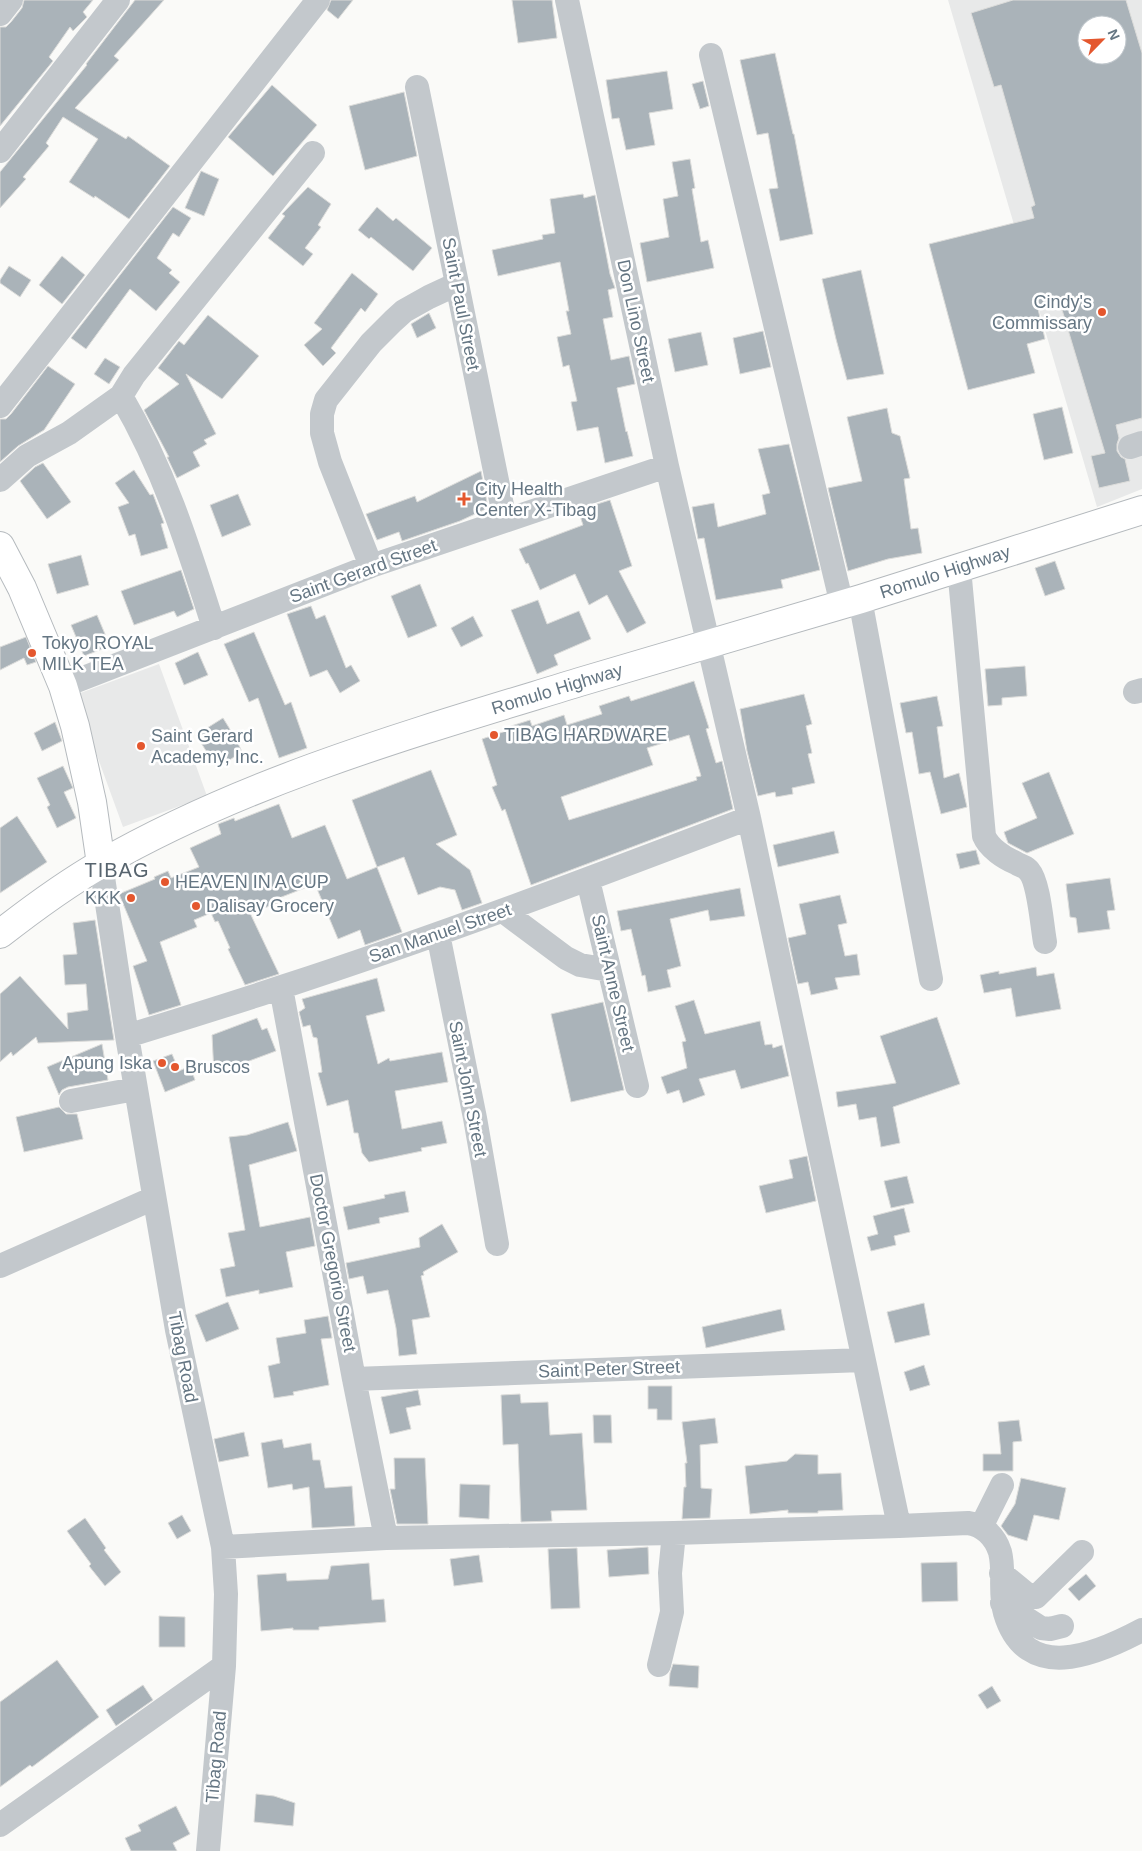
<svg xmlns="http://www.w3.org/2000/svg" width="1142" height="1851" font-family="Helvetica,sans-serif">
	<style>
		.built { fill: #e8e9e9; fill-rule: evenodd }
		.building { fill: #aab3b9; stroke: #dcdcda; fill-rule: evenodd }
		.lines { fill: none; stroke-linecap: round; stroke-linejoin: round }
		.major-casing { stroke: #b5babe; stroke-width: 30 }
		.highway-casing { stroke: #b4b9bd; stroke-width: 30 }
		.minor { stroke: #c3c8cc; stroke-width: 24 }
		.major { stroke: #fff; stroke-width: 28 }
		.highway { stroke: #fff; stroke-width: 28 }
		.poi-dot { fill: #e4572e; stroke: #fff; stroke-width: 2 }
		.labels { text-anchor: middle; stroke-width: 5; stroke-linejoin: round; paint-order: stroke }
		.poi-label { font-size: 18px; fill: #657683; stroke: #fff; text-anchor: start }
		.street-label { font-size: 18px; fill: #657683; stroke: #fff }
		.quarter-label { font-size: 20px; letter-spacing: 1px; fill: #57646e; stroke: #fff }
	</style>
	<rect width="100%" height="100%" fill="#fafaf8"/>
	<path class="built" d="M948,0h194v489l-45,18zM1087,25h30v30h-30z
		M159,664l48,132 -84,31 -48,-132z"/>
	<path class="building" d="M24,0h69l-10,12 4,5 -14,14 -3,-4 -21,30 4,4 -53,65v-99h6l5,-5 11,-14z
		M135,0h29l-50,56 5,4 -44,48 51,31 2,-3 42,30 -41,53 -34,-23 -1,2 -25,-16 29,-43 -35,-22 -17,26 3,3 -26,31 3,2 -26,29v-36l87,-107 -1,-1z
		M331,0h22l-15,19 -11,-9z
		M512,0h40l5,38 -39,5z
		M1013,0h113l16,53v365l-26,7 3,13 -2,6v7l4,6 4,2 5,22 -31,7 -8,-32 14,-3 -45,-150 -22,6 7,30 -18,5 8,29 -67,17 -39,-146 105,-26 -3,-11 4,-2 -34,-120 -7,2 -23,-74zM1087,25h30v30h-30z
		M775,53l18,81h1l19,100 -33,7 -11,-52 9,-1 -10,-55 -11,2 -17,-75z
		M667,71l6,38 -24,4 6,32 -29,5 -7,-32 -7,1 -6,-39z
		M703,81l6,25 -9,3 -8,-25z
		M272,85l45,40 -44,51 -45,-39z
		M404,92l13,64 -52,14 -16,-64z
		M690,159l5,29 -3,1 9,53 7,-2 6,28 -67,14 -7,-39 29,-6 -6,-38 15,-3 -6,-34z
		M201,171l18,8 -15,37 -19,-8z
		M308,187l23,17 -13,21 3,2 -16,21 8,6 -10,12 -35,-28 17,-22 -3,-2z
		M583,194l1,4 11,-3 15,79 5,14 -7,2 5,27 -10,2 8,41 18,-4 6,28 -18,4 9,44 1,-1 6,25 -28,7 -7,-36 -21,4 -6,-29 6,-1 -8,-36 -6,2 -6,-30 14,-3 -5,-23h3l-9,-49 -62,14 -6,-26 51,-11 -1,-4 13,-2 -5,-34z
		M173,207l18,11 -12,19 -6,-4 -16,25 15,12 -3,3 11,9 -24,29 -26,-22 -44,60 -15,-11z
		M377,207l16,14 3,-3 36,30 -19,23 -42,-34 -2,2 -11,-9z
		M62,256l23,19 -23,29 -23,-19z
		M9,266l22,14 -11,17 -20,-14v-3z
		M861,270l23,104 -37,6 -11,-41 -14,-60z
		M352,273l26,21 -13,18 -4,-4 -30,40 5,5 -13,13 -19,-21 18,-16 -8,-6z
		M429,313l7,15 -19,10 -6,-14z
		M208,315l51,41 -37,43 -36,-25 30,60 -12,6 3,4 -14,8 7,14 -23,12 -10,-21h2l-25,-47 35,-26 -21,-16 21,-27 5,4z
		M763,331l8,36 -31,7 -7,-36z
		M701,332l7,33 -33,7 -7,-33z
		M105,358l15,9 -11,17 -15,-10z
		M48,366l27,18 -31,46 -26,16 -18,16v-43h6l5,-5z
		M1062,407l11,46 -29,7 -11,-46z
		M887,408l5,25 8,3 10,42 -6,1 7,50 7,-1 4,25 -34,6 -40,12 -20,-83 34,-7 -15,-64z
		M789,444l31,126 -39,10 2,8 -67,12 -12,-62 -6,1 -6,-32 22,-4 4,24 48,-13 -4,-19 8,-2 -12,-44z
		M43,463l28,39 -24,17 -27,-38 15,-14z
		M134,470l16,25 3,-1 11,29 -3,1 7,24 -27,8 -6,-22 -6,2 -11,-29 11,-4 -14,-20z
		M481,471l7,37 -28,13 -58,20 -3,-9 -22,8 -11,-26 49,-18 2,6z
		M238,494l13,31 -29,12 -12,-32z
		M610,500l22,66 -13,5 27,52 -19,10 -20,-38 -18,10 -14,-31 -35,16 -12,-27 -2,1 -7,-15 64,-24 -5,-15z
		M81,555l8,30 -32,9 -9,-30z
		M1055,561l10,28 -20,7 -10,-28z
		M181,570l13,39 -17,8 -3,-6 -40,14 -13,-34z
		M420,584l17,42 -29,12 -17,-42z
		M538,600l9,24 32,-13 12,28 -37,16 4,10 -21,9 -26,-64z
		M311,606l5,13 9,-4 21,53 5,-3 9,16 -20,12 -13,-23 -17,7 -23,-63z
		M97,615l13,31 -26,10 -13,-31z
		M473,616l10,20 -22,11 -10,-19z
		M254,632l31,73 6,-3 16,46 -28,10 -21,-60 -9,4 -25,-58z
		M26,637l10,25 -9,3 -3,-7 -24,12v-23z
		M198,652l10,23 -24,10 -9,-22z
		M1025,666l2,30 -25,2v7l-14,1 -3,-37z
		M694,681l15,47 -3,1 10,34 6,-2 11,48 -202,76 -26,-76 -3,2 -10,-24 5,-2 -15,-46 24,-8 -1,-3 25,-8 2,6 32,-11 3,10 35,-11 -3,-8 30,-10 2,5zM689,735l12,41 -5,1 1,3 -128,40 -8,-23 92,-32 -6,-17z
		M804,694l8,30 -6,2 6,27 -4,1 7,29 -23,5 1,6 -17,3 -1,-5 -17,4 -11,-45 -7,-42z
		M937,696l6,30 -6,1 7,51 15,-5 8,34 -26,7 -11,-42 -11,2 -7,-42 -6,1 -6,-30z
		M223,718l13,21 6,13 -25,16 -21,-33z
		M55,722l7,19 -20,10 -8,-18z
		M63,766l10,22 -9,4 12,26 -19,10 -10,-21 3,-2 -13,-27z
		M431,770l26,65 -21,9 34,26 12,33 -20,7 -7,-20 -15,-3 -22,8 -14,-38 -27,10 -25,-67z
		M1049,772l25,62 -47,19 -19,-10 -4,-11 33,-14 -15,-35z
		M279,804l13,34 33,-13 22,54 30,-12 25,65 -37,13 -5,-15 -22,9 -23,-55 -36,14 2,4 -31,11 29,61 -34,11 -17,-36 2,-1 -12,-27 -3,1 -4,-9 -17,7 3,7 -37,15 21,63 -32,10 -16,-49 14,-5 -28,-67 36,-15 -1,-2 14,-6 3,7 28,-11 -9,-19 31,-14 -3,-10 16,-6 1,3z
		M17,816l30,46 -47,31v-65z
		M834,831l5,22 -61,14 -5,-22z
		M976,850l4,14 -20,5 -4,-15z
		M1110,878l5,32 -8,1 3,18 -32,4 -2,-15 -6,-1 -4,-33z
		M740,888l5,28 -35,5 -2,-11 -38,9 11,47 -14,4 4,17 -23,5 -3,-17 -3,1 -11,-47 -10,2 -4,-20z
		M840,895l7,28 -9,2 7,31 12,-2 3,21 -25,3 3,11 -27,6 -3,-13 -10,2 -10,-46 18,-4 -7,-30z
		M95,920l19,120 -76,3 -2,-6 -23,19 -2,-4 -11,10v-68l20,-18 48,53 -1,-16 21,-3 -2,-26 -21,1 -2,-30 14,-1 -4,-31z
		M1036,967l1,9 17,-3 7,36 -45,8 -5,-29 -27,5 -4,-18 19,-4v3z
		M377,978l8,33 -19,5 12,48 11,-6 1,3 52,-9 6,30 -53,9 7,38 40,-8 5,22 -26,5 1,3 -53,11 -7,-9 -4,-20h-4l-6,-33 -21,6 -9,-33 4,-1 -5,-34 -4,-1 -3,-12 -7,2 -4,-15 6,-4 -3,-9z
		M694,1000l11,34 55,-13 5,24 7,-1 1,4 9,-3 7,31 -48,13 -6,-19 -36,9 6,16 -22,8 -4,-13 -12,4 -6,-17 26,-9 -5,-26 4,-1 -11,-35z
		M603,1002l21,88 -53,12 -20,-88z
		M937,1017l23,67 -67,23 7,36 -19,4 -5,-30 -17,3 -3,-16 -18,3 -2,-15 60,-9 -16,-47z
		M257,1018l5,12 5,-2 9,23 -62,23 -2,-39z
		M102,1044l6,36 -40,7 -6,3 -3,5 -12,-28z
		M172,1054l7,17 11,-5 5,14 -30,12 -12,-31z
		M59,1107l7,7h11l6,25 -59,13 -8,-35z
		M288,1122l9,29 -48,14 11,62 50,-10 5,29 -29,6 7,35 -34,7v-4l-33,7 -6,-28 15,-3 -7,-33 17,-3 -16,-93 18,-2z
		M807,1156l9,45 -50,12 -7,-27 34,-8 -4,-18z
		M907,1176l7,27 -23,5 -7,-27z
		M405,1191l4,21 -30,6 1,5 -32,7 -5,-23 42,-9 -1,-3z
		M904,1208l6,24 -16,4 2,9 -25,6 -4,-14 11,-3 -5,-18z
		M442,1224l16,28 -35,20 1,3 -3,1 9,41 -18,3 5,34 -18,2 -3,-28 -8,-38 -21,4 -4,-18 -14,3 -3,-16 74,-16 -1,-9z
		M228,1302l11,27 -33,13 -11,-27z
		M924,1303l6,32 -35,8 -8,-31z
		M781,1309l4,21 -79,18 -4,-21z
		M328,1316l4,22 -11,1 8,46 -36,7 1,3 -20,3 -6,-32 12,-3 -4,-25 30,-5 -2,-13z
		M924,1365l6,20 -20,6 -6,-19z
		M648,1386h24v34h-15v-11h-9z
		M418,1390l3,15 -15,3 5,21 -21,5 -9,-37z
		M520,1394l1,9 27,-1 2,33 32,-2 5,77 -36,1 1,10 -31,1 -3,-78 -15,1 -2,-50z
		M593,1415h18l1,28h-18z
		M715,1418l3,25 -18,2 1,43 11,1 -2,29 -28,1 2,-32h2l-1,-24h2l-5,-41z
		M1019,1420l3,21 -9,1v29h-30v-17h18l-3,-32z
		M244,1432l5,24 -30,6 -5,-23z
		M282,1439l2,9 27,-5 2,17h7l5,28 27,-2 3,40 -43,2 -3,-41 -16,3 -1,-6 -24,4 -7,-45z
		M795,1454l23,1v19l23,-1 2,37 -25,1v2h-30v-3l-38,4 -5,-48 42,-5z
		M394,1458h31l3,66h-31l-7,-35h5z
		M1021,1478l45,10 -7,32 -25,-5 -7,26 -19,-6 -7,-9 14,-22z
		M460,1484l30,1 -1,34 -30,-2z
		M182,1515l9,16 -14,8 -9,-16z
		M85,1518l21,30 -2,2 17,22 -16,14 -16,-20 2,-2 -24,-33z
		M648,1547l1,27 -40,3 -2,-27z
		M577,1548l3,60 -29,1 -3,-60z
		M479,1555l4,27 -29,4 -4,-27z
		M957,1562l1,39 -36,1 -1,-39z
		M369,1563l3,37 12,-1 2,23 -67,5v3h-26v-2l-32,3 -4,-56 29,-2 1,8 41,-2 3,-13z
		M1086,1574l10,12 -17,15 -11,-12z
		M159,1616l26,1v30h-26z
		M57,1660l42,57 -67,50 -2,-2 -30,22v-85z
		M673,1664l26,2 -1,22 -29,-2 1,-13z
		M143,1685l10,15 -37,26 -10,-16z
		M992,1686l9,15 -14,8 -9,-14z
		M256,1794l18,2 21,7 -2,23 -39,-4z
		M176,1806l14,28 -17,9 4,8h-46l-6,-13 16,-7 -3,-6z"/>
	<g class="lines">
		<g class="major-casing">
			<path id="major" d="M0,546l22,42 41,98 12,40 17,76 9,62"/>
		</g>
		<g class="highway-casing">
			<path id="highway" d="M0,934c32,-25 66,-50 101,-70 150,-86 319,-133 482,-183 92,-28 185,-54 278,-82 94,-29 187,-60 281,-89"/>
		</g>
		<path class="minor" d="M567,0l100,466 82,352 150,708 69,-3c15,2 27,13 32,29 5,19 -1,41 5,61 21,71 90,42 137,17
			M0,14l11,-14
			M711,55l131,550
			M417,87l88,433
			M0,151l118,-151
			M0,406l318,-406
			M1130,447l12,-4
			M0,480l27,-24 42,-23 52,-37
			M371,566l-41,-104 -8,-29v-19l4,-14 45,-57 22,-22 11,-10 25,-14 28,-13
			M959,568l25,268c5,12 20,22 32,27 4,3 10,3 13,8 10,11 13,55 16,71
			M860,599l71,380
			M214,628c-26,-82 -49,-157 -93,-232l13,-21 179,-222
			M63,686l308,-120 296,-100
			M1135,692l7,-2
			M101,864l26,172 50,294 46,217 3,47 -2,72 -16,185
			M588,880l49,206
			M503,911l63,47 14,7 29,5
			M438,934l37,184 22,126
			M281,988l73,391 32,159
			M127,1036c52,-16 104,-32 155,-49 157,-51 312,-110 467,-169
			M71,1101l64,-12
			M0,1266l154,-68
			M354,1379l509,-19
			M981,1527l21,-42
			M223,1547l163,-9 288,-5 225,-7
			M1001,1573l28,23 7,1 46,-45
			M1002,1603l39,25 9,1 12,-3
			M659,1665l13,-53 -2,-39 4,-40
			M0,1825l224,-159"/>
		<use href="#major" class="major"/>
		<use href="#highway" class="highway"/>
	</g>
	<g class="poi-dot">
		<circle cx="1102" cy="312" r="5"/>
		<path d="M461.5 491.5h5v5h5v5h-5v5h-5v-5h-5v-5h5z"/>
		<circle cx="32" cy="653" r="5"/>
		<circle cx="494" cy="735" r="5"/>
		<circle cx="141" cy="746" r="5"/>
		<circle cx="165" cy="882" r="5"/>
		<circle cx="131" cy="898" r="5"/>
		<circle cx="196" cy="906" r="5"/>
		<circle cx="162" cy="1063" r="5"/>
		<circle cx="175" cy="1067" r="5"/>
	</g>
	<g class="labels">
		<g class="poi-label">
			<text x="1092" y="308" text-anchor="end">Cindy's<tspan x="1092" dy="21">Commissary</tspan></text>
			<text x="475" y="495">City Health<tspan x="475" dy="21">Center X-Tibag</tspan></text>
			<text x="42" y="649">Tokyo ROYAL<tspan x="42" dy="21">MILK TEA</tspan></text>
			<text x="504" y="741">TIBAG HARDWARE</text>
			<text x="151" y="742">Saint Gerard<tspan x="151" dy="21">Academy, Inc.</tspan></text>
			<text x="175" y="888">HEAVEN IN A CUP</text>
			<text x="121" y="904" text-anchor="end">KKK</text>
			<text x="206" y="912">Dalisay Grocery</text>
			<text x="152" y="1069" text-anchor="end">Apung Iska</text>
			<text x="185" y="1073">Bruscos</text>
		</g>
		<g class="street-label">
			<text transform="translate(461 304) rotate(79)" y="6">Saint Paul Street</text>
			<text transform="translate(636 321) rotate(78)" y="6">Don Lino Street</text>
			<text transform="translate(363 571) rotate(-20)" y="6">Saint Gerard Street</text>
			<text transform="translate(945 572) rotate(-18)" y="6">Romulo Highway</text>
			<text transform="translate(557 689) rotate(-17)" y="6">Romulo Highway</text>
			<text transform="translate(440 933) rotate(-19)" y="6">San Manuel Street</text>
			<text transform="translate(613 983) rotate(77)" y="6">Saint Anne Street</text>
			<text transform="translate(468 1089) rotate(79)" y="6">Saint John Street</text>
			<text transform="translate(333 1263) rotate(79)" y="6">Doctor Gregorio Street</text>
			<text transform="translate(183 1357) rotate(79)" y="6">Tibag Road</text>
			<text transform="translate(609 1369) rotate(-2)" y="6">Saint Peter Street</text>
			<text transform="translate(216 1757) rotate(-85)" y="6">Tibag Road</text>
		</g>
		<g class="quarter-label">
			<text x="117" y="877">TIBAG</text>
		</g>
	</g>
	<g transform="translate(1102 40) rotate(66)"><circle r="24" fill="#ffffff" stroke="#c1c8cd"/>
	<path d="M0-4L9 19L0 12L-9 19Z" fill="#e4572e"/>
	<text y="-8" font-size="14" font-weight="bold" text-anchor="middle" fill="#657683">N</text>
	</g>
</svg>
